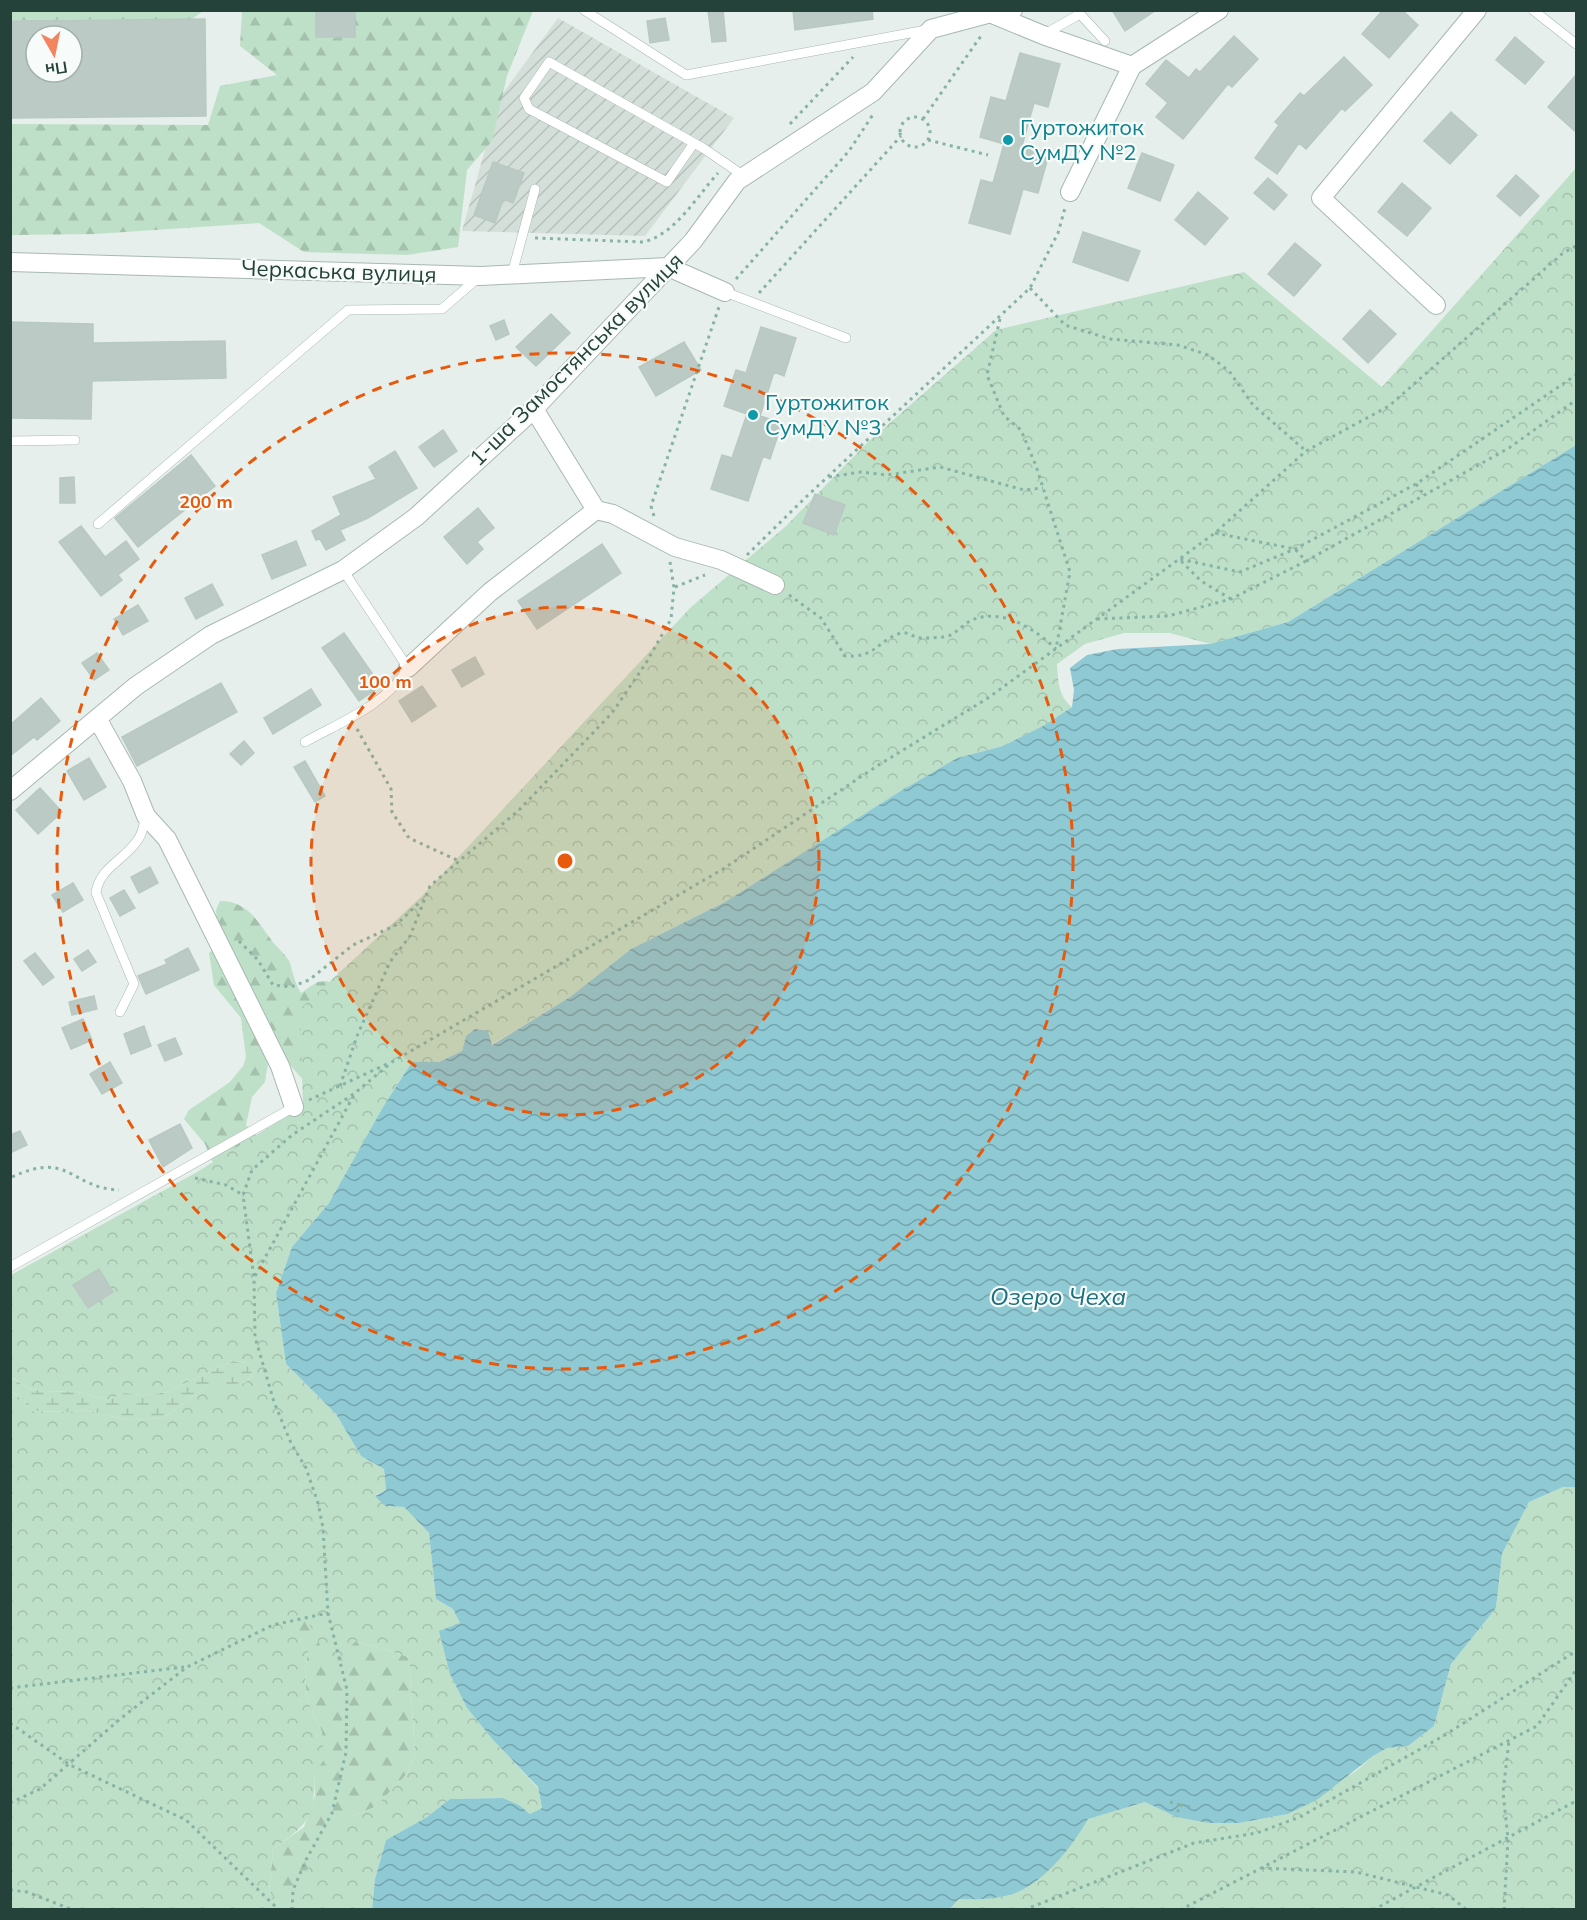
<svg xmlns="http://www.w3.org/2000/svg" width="1587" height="1920" font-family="Mulish,sans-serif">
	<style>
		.industrial { fill: url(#industrial-furrows) }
		.forest { fill: url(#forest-firs) }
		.wetland { fill: url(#wetland-marsh) }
		.park { fill: url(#park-crowns); fill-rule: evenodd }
		.water { fill: url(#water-waves) }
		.building { fill: #bbcac4; stroke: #b8c9c2; stroke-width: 1.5; fill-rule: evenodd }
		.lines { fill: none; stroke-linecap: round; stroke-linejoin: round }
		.lane-casing { stroke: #a8b8b2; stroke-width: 10 }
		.street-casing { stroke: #a8b8b2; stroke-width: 20 }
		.path { stroke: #86b3a5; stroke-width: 3; stroke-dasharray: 3 4.5; stroke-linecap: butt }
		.lane { stroke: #fff; stroke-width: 9 }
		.street { stroke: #fff; stroke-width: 18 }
		.ring { fill: none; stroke: #e8590c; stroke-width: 3; stroke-dasharray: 10 8 }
		.culture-dot { fill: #0f9aa8; stroke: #f7fbf9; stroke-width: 2 }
		.labels { text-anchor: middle; stroke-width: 4.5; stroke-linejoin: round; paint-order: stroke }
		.culture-label { font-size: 22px; fill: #0d838f; stroke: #f7fbf9; text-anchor: start }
		.street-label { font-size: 22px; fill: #24423a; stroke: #f7fbf9 }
		.water-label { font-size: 24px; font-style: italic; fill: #1c6f80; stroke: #f7fbf9 }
		.centre { fill: #e8590c; stroke: #f7fbf9; stroke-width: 3 }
		.ring-label { font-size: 18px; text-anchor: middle; font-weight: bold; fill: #e8590c; stroke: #f7fbf9; stroke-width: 4.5; stroke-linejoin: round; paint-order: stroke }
	</style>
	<defs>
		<pattern id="industrial-furrows" width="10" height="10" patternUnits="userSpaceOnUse" patternTransform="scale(1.5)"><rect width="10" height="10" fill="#d4dfda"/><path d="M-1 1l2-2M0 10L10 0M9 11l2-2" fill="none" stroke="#b6c1bc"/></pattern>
		<pattern id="forest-firs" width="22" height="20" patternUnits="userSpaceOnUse" patternTransform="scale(1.5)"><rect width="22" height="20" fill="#bfe0c8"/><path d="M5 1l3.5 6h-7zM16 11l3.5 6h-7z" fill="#a4c1ad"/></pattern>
		<pattern id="wetland-marsh" width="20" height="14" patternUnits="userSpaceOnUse" patternTransform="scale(1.5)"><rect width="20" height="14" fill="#bfe0c8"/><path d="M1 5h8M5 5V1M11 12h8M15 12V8" fill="none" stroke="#a4c1ad"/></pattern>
		<pattern id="park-crowns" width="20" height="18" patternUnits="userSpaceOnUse" patternTransform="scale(1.5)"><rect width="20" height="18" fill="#bfe0c8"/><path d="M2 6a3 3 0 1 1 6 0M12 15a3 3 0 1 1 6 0" fill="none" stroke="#a4c1ad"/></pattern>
		<pattern id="water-waves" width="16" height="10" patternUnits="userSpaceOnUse" patternTransform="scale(1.5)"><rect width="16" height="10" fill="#8ec9d4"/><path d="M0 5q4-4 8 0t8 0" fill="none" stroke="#74a5ad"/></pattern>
	</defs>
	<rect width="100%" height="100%" fill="#e6efeb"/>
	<path class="industrial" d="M558,18l176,100 -89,118 -183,-5 38,-134z"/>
	<path class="forest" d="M10,11l1,-1 192,1 -11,8 -181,1z
		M242,11h291l-26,65 -15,65 -25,29 -9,77 -51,8 -103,-3 -45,-29 -164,11 -84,1 -1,-111 198,1 12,-39 57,-11 -37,-29z
		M220,901c28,0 38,21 52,40 6,8 14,13 18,22 3,11 5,20 11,30l16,-11 10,-1 8,6 -31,94 -20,-23 -11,-3 -5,8 -3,19 -13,15 -6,28 14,14 -44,31 -11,-26 -21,-25 5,-9 41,-28 13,-16 3,-9 -5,-39 -27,-33 -5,-32 9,-7 -2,-36z
		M273,1615l33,1 50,25 53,16 6,97 -8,20 -32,33 -24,10 -45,59 -20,33 -17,-17 4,-43 31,-22 11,-31 -1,-23 8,-41 -15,-32 -2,-28 3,-21z"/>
	<path class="wetland" d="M233,1361l14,2 6,6 -2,9 -13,8 -34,2 -40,30 -35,2 -46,-10 -15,2 -39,-1 -5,-11 -13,-9 -1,-14 19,11 16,4 29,-1 35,9 15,-7 26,2 16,-3z"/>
	<path class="park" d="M1576,168v277l-288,177 -78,22 -40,-11h-46l-39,11 -28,20c1,16 1,32 15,43l-26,18 -43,21 -46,12 -58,34 -174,110 -94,47 -61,48 -79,48 -25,-9 -4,15 -23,11h-27l-29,45 -54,96 -37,44 -16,46 10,71 50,50 25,42 23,13 2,21 -11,5 10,11 19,1 25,26 7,66 17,10 7,14 -10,51 17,34 26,32 45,48 4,20 -12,6 -11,-9 -16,-7 -53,1 -23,18 -41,23 -11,39 -3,30h-361l-1,-518 14,9 5,11 39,1 15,-2 46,10 35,-2 40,-30 40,-5 7,-5 2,-8 -6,-7 -14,-2 -67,31 -16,3 -26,-2 -15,7 -35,-9 -29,1 -16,-4 -18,-11v-102l186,-103 106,-66 -3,-97 122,-113 268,-288 96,-82 82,-84 128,-112 248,-58 138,115zM274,1615l32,2 25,50 25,-26 53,16 6,97 -8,20 -32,33 -24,10 -27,23 -38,69 -17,-17 4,-43c34,-24 43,-31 41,-76l10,-13 -2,-28 -15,-32 -2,-28 3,-21z
		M1563,1487h13v422l-626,1 9,-11c19,1 42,-1 61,-8 15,-6 60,-57 67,-72l58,-17 31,15 63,6 49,-9 68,-43 17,-15 14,-8 21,-2 26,-20 17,-62 45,-56 6,-54 27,-52z"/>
	<path class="water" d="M1576,445v1042h-13l-34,15 -27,52 -6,54 -45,56 -17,62 -26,20 -21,2 -14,8 -55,43 -30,15 -49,9h-30l-33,-6 -31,-15 -57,17c-15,26 -39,57 -66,71 -17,9 -44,10 -63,9l-9,10h-578l3,-30 11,-39 41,-23 23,-18 53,-1 16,7 11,9 12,-6 -4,-21 -45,-47 -26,-32 -17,-34 -11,-43 21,-8 -7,-14 -17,-10 -7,-66 -25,-26 -19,-1 -10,-10 11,-6 -2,-21 -23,-13 -25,-42 -50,-50 -10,-71 16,-46 37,-44 54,-96 29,-45h27l23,-11 4,-15 9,-7 13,2 4,14 78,-48 61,-48 94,-47 174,-110 58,-34 46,-12 42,-21 27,-18 2,-17 -4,-22 17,-13 31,-6 92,-5 78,-22z"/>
	<path class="building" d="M316,10h39v27h-39z
		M708,10h15l3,31 -14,1z
		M793,10h79l1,9 -78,11z
		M1112,10h44l-31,21z
		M1383,10h19l16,15 -29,33 -27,-24z
		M665,18l4,22 -19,3 -3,-22z
		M205,19l1,97 -196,2v-97zM36,36h36v36h-36z
		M1234,36l24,23 -26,28 -4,-3 -45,55 -27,-22 12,-14 -22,-19 20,-24 23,18 7,-9 4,3z
		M1515,37l29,25 -19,22 -29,-24z
		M1020,53l40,11 -12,43 -14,-4 -12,43 27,8 -11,39 -15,-4 -13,45 -41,-11 12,-43 12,3 11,-39 -24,-7 11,-40 15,4z
		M1344,57l28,28 -27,26 -3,-3 -36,41 -7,-6 -22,31 -22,-16 24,-33 -4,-3 25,-29 4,3z
		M1576,75v57l-28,-25z
		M1451,112l26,23 -27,29 -26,-23z
		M1142,153l32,12 -14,36 -32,-13z
		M493,162l31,11 -11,30 -10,-4 -8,24 -21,-8z
		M1516,175l23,21 -19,20 -23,-20z
		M1268,178l19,17 -13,15 -20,-17z
		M1402,183l29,25 -24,28 -29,-24z
		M1198,192l30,26 -23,27 -30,-25z
		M1083,232l57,19 -12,30 -55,-19z
		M1295,243l26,22 -27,31 -26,-22z
		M1370,310l26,24 -28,29 -25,-24z
		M551,314l19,19 -34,33 -20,-19z
		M504,320l5,14 -13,6 -6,-14z
		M10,322l83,2v19l132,-2 1,37 -134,3 -1,38 -81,-1z
		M761,327l35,11 -12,38 -10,-4 -14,44 22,7 -12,36 -7,-3 -15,45 -37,-12 11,-34 10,3 15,-44 -23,-8 12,-36 10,3z
		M684,342l17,28 -45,26 -17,-29z
		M443,430l14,21 -23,16 -15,-20z
		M395,451l22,37 -49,30 -28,12 5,10 -19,10 -6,-11 -4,1 -4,-9 29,-16 -8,-18 43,-18 -7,-12z
		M191,455l24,31 -77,61 -23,-29z
		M74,477l1,26h-15v-25z
		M815,494l30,11 -11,30 -31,-12z
		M478,508l16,20 -17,14 6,7 -16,15 -23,-27z
		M81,526l24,31 21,-16 13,18 -21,16 4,5 -21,16 -42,-54z
		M296,541l10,24 -34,14 -10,-24z
		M602,544l19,29 -84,56 -19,-28z
		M212,584l11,21 -27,14 -11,-21z
		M138,605l10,16 -25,14 -9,-16z
		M344,633l37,53 -22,15 -37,-53z
		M97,653l12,17 -15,10 -12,-17z
		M475,657l9,17 -22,13 -10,-17z
		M221,683l16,29 -100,54 -15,-29z
		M422,686l14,20 -24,16 -13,-21z
		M311,689l10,16 -48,29 -9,-16z
		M41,698l19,23 -23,19 -3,-3 -24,19v-31z
		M244,741l10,12 -13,12 -11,-11z
		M89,758l17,29 -22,13 -17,-29z
		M305,761l20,35 -10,6 -21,-35z
		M40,788l22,24 -24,22 -22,-24z
		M150,867l8,16 -19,10 -8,-16z
		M73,883l10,17 -20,12 -11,-17z
		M124,890l11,18 -15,8 -10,-18z
		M188,948l11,22 -53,24 -8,-18 29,-12 -2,-4z
		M88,950l8,12 -14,9 -8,-12z
		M35,953l19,24 -11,8 -19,-24z
		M94,996l3,13 -25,6 -3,-13z
		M83,1019l9,21 -21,9 -9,-21z
		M144,1026l7,20 -20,8 -7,-20z
		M175,1038l7,16 -17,7 -7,-16z
		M110,1062l12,21 -20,11 -12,-20z
		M180,1124l12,24 -29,19 -14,-27z
		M20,1131l7,14 -17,8v-18z
		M99,1269l14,23 -25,16 -15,-23z"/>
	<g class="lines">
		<g class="lane-casing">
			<path id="lane" d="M584,10l102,65 240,-45
				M1533,10l43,34
				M1043,35l37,-21 25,27
				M694,143l-27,39 -138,-73 -5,-11 25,-36 154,86 41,28
				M512,274l23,-85
				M725,292l121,46
				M10,441l65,-1
				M98,524l250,-214 94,-1 37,-32
				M305,742c36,-20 81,-37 103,-74l-65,-98
				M120,1012l14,-28 -38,-91c3,-26 31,-34 43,-55 4,-6 5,-16 7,-22
				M10,1267l284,-160"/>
		</g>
		<g class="street-casing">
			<path id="street" d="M992,14l51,21 89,31
				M1070,192l62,-126 87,-56
				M10,262l471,14 187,-9 57,25
				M1436,305l-115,-107 156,-188
				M534,409l62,101 17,4 62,33 46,13 54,25
				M408,668l82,-76 106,-82
				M98,720l34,61 14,35 21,23 113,227 14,41
				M10,791l126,-105 75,-51 132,-65 73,-53 118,-108 159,-168 44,-60 136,-89 58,-63 60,-16 22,-3"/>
		</g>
		<path class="path" d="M900 132a15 15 0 1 1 30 0a15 15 0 1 1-30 0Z
			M923,119l60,-86
			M790,124l63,-67
			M928,140l60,15
			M535,238l108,4c32,-7 54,-46 75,-69
			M736,279l113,-128 25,-38
			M1030,288l35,37 45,14 68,6 30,10 21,16 24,34 53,46
			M759,293l142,-157
			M1000,319l-13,56 17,41 17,14 15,36 34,106 -14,77
			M829,477l32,-5 26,3 53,-8 84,23 19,-2
			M1416,484l8,11
			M654,516l-3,-10 68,-199
			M1215,533l80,16 11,12 203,-113 67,-48
			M747,555l59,-58 224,-209 28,-55 7,-25
			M675,587l30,-12
			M789,595l32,23 24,38c30,2 32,-14 53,-22 9,-4 14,3 22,4 7,0 15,0 23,-1 10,0 18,-11 27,-16 30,-15 65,8 86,28
			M1231,599l-30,-18 -22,-22 61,13 55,-23 121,-65 160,-109
			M1097,619l71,-3 63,-17 75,-38
			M357,729l34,60 1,23 17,26 50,23
			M239,941l19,19 15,25 18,2 18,-7 44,-35 43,-20 26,-25
			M340,1086l17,-50 33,-74 20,-26 20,-50 89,-76 93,-97 34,-50 25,-44 3,-31 -4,-26
			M309,1100l78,-36
			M12,1177c58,-27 58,11 107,13
			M195,1178l31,7 17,10
			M255,1276l99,-181
			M10,1688l174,-21
			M10,1723l60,42 116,55 93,90
			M1170,1802l10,3 -4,12
			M10,1803l30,-14 80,-70 67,-52 86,-42 55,-12
			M1180,1805l10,2
			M1261,1868l95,4 92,23 19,15
			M10,1890l17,2 46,18
			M292,1910l1,-20 13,-30 26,-47 14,-61 1,-62 -19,-77 -5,-85 -5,-25 -12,-35 -15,-25 -17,-41 -19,-65 -1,-59 -11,-83 9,-25 40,-35 63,-42 37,-31 331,-193 154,-103 111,-68 227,-165 91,-82 83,-45 174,-153 13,-7
			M1024,1910l170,-67 63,-10 43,-16 145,-82 131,-84
			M1180,1910l357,-184 39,-56
			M1373,1910l203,-109
			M1504,1910l4,-71 -5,-47 6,-51"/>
		<use href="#lane" class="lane"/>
		<use href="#street" class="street"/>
	</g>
	<circle cx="565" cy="861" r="254" fill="#e8590c" fill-opacity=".12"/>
	<g class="ring">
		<circle cx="565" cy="861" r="254"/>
		<circle cx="565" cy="861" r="508"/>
	</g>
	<g class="culture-dot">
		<circle cx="1008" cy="140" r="6"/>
		<circle cx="753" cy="415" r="6"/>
	</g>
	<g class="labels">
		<g class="culture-label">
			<text x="1020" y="135">Гуртожиток<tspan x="1020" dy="25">СумДУ №2</tspan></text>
			<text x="765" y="410">Гуртожиток<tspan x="765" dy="25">СумДУ №3</tspan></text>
		</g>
		<g class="street-label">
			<text transform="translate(339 271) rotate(2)" y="8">Черкаська вулиця</text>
			<text transform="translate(576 359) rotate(-45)" y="8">1-ша Замостянська вулиця</text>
		</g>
		<g class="water-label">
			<text x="1058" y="1305">Озеро Чеха</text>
		</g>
	</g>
	<circle cx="565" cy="861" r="9" class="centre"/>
	<g class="ring-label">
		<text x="206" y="508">200 m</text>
		<text x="385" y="688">100 m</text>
	</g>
	<rect width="1587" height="1920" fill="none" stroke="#24423a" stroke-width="24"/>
	<g transform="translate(54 54) rotate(171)"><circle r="28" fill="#f7fbf9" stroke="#a3b1ad" stroke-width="1.5"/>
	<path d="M0-4.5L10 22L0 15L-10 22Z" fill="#f4845f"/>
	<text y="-9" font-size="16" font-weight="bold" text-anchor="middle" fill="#24423a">Пн</text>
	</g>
</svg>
